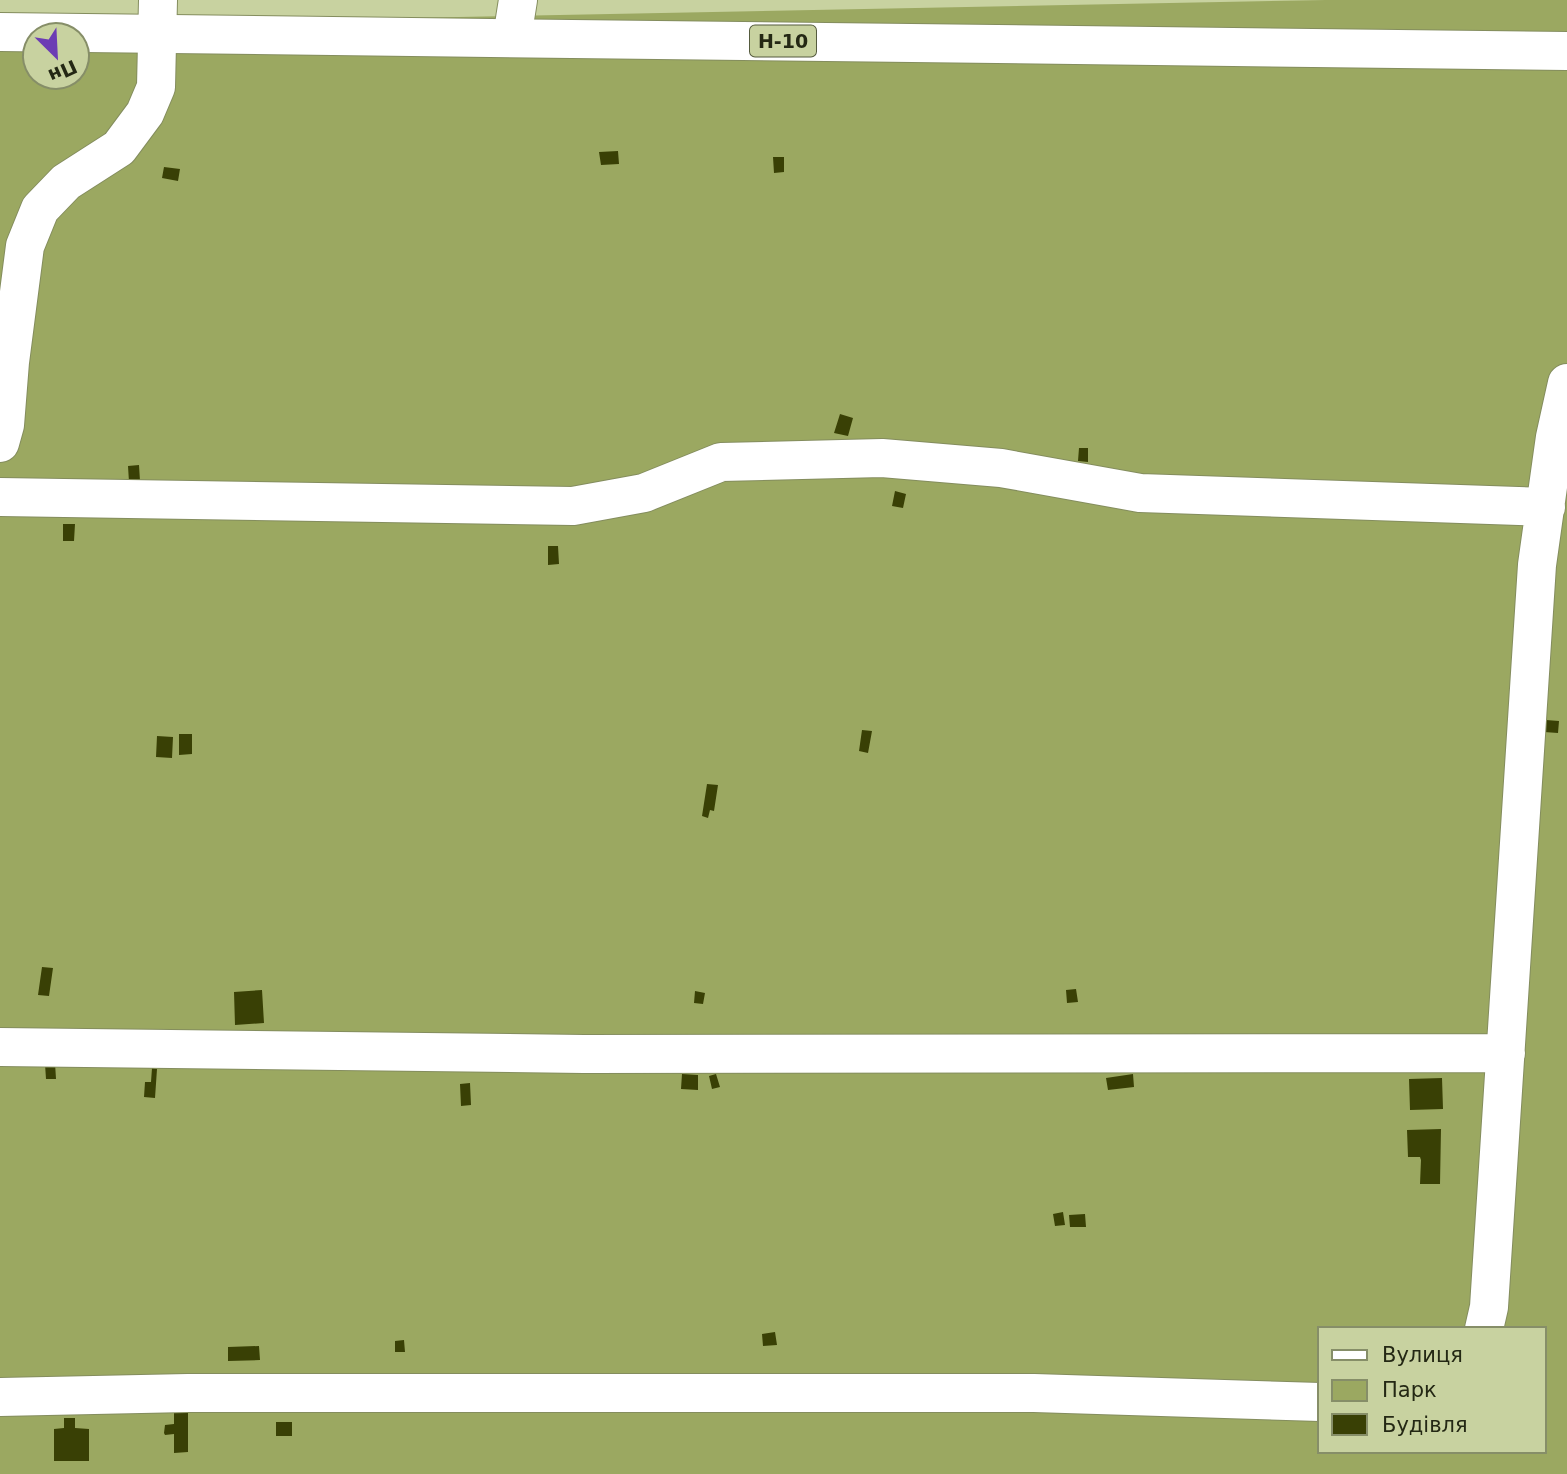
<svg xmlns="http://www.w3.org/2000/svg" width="1567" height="1474" font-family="'DejaVu Sans',sans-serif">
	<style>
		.green { fill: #9ba861; fill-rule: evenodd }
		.building { fill: #394005 }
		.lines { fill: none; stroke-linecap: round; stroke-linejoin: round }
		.minor-casing { stroke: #848d5e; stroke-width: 40 }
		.major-casing { stroke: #848d5e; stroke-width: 40 }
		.minor { stroke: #fff; stroke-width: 38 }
		.major { stroke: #fff; stroke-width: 38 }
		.labels { text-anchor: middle; stroke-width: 7; stroke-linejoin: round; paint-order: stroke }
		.shield { fill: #c8d2a0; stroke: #555b3e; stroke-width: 2 }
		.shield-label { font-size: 19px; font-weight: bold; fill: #242814 }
	</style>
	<rect width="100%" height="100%" fill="#c8d2a0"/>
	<path class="green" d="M1326,0h241v1474h-1567v-1448zM35,35h42v42h-42zM1320,1329h224v122h-224z"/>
	<path class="building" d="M618,151l1,13 -18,1 -2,-13z
		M773,157h11v15l-10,1z
		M164,167l16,2 -2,12 -16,-3z
		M840,414l13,4 -5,18 -14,-3z
		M1079,448h9v14l-10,-1z
		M139,465l1,16 -11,1 -1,-16z
		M895,491l11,3 -3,14 -11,-2z
		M63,524h12l-1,17h-11z
		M548,546h10l1,18 -11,1z
		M1546,720l13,1 -1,12 -14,-1z
		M862,730l10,1 -4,22 -9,-2z
		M179,734h13v20l-13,1z
		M157,736l16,1 -1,21 -16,-1z
		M707,784l11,1 -4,26 -4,-1 -2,8 -6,-2z
		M42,967l11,1 -4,28 -11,-1z
		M1076,989l2,13 -11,1 -1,-13z
		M262,990l2,33 -29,2 -1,-33z
		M695,991l10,2 -2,11 -9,-1z
		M55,1063l1,16h-10l-1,-15z
		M152,1068l5,1 -2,29 -11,-1 1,-15h6z
		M682,1074l16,1v15l-17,-1z
		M716,1074l4,13 -8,2 -3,-13z
		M1133,1074l1,13 -26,3 -2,-12z
		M1442,1078l1,31 -33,1 -1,-31z
		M470,1083l1,22 -10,1 -1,-22z
		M1441,1129l-1,55h-20l1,-24 -1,-3h-12l-1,-27z
		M1063,1212l2,13 -10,1 -2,-12z
		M1085,1214l1,13h-16l-1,-12z
		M775,1332l2,13 -14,1 -1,-12z
		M404,1340l1,12h-10v-11z
		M259,1346l1,14 -32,1v-14z
		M177,1410l11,2v40l-14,1v-19l-9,1 -1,-2 1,-8 9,-1v-12z
		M64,1418h11v10l14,1v32h-35v-32l10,-1z
		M276,1422h16v14h-16z"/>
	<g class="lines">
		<g class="minor-casing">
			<path id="minor" d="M512,38l6,-38
				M0,443l5,-18 5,-63 15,-116 15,-37 26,-27 53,-34 26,-35 11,-26 2,-87
				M0,497l573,9 71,-13 77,-31 161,-4 119,10 139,25 406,14
				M0,1047l584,7 922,-1
				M1484,1329l5,-22 48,-742 18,-128 12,-54
				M0,1397l188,-4h846l286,9"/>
		</g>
		<g class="major-casing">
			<path id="major" d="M0,32l1567,19"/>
		</g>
		<use href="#minor" class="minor"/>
		<use href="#major" class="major"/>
	</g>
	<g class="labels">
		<rect class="shield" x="750" y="25.5" width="66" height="31" rx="5"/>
		<g class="shield-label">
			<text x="783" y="48">Н-10</text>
		</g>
	</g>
	<rect x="1318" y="1327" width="228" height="126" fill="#c8d2a0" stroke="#868e68" stroke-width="2"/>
	<rect x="1332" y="1350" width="35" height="10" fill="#ffffff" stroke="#868e68" stroke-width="2"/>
	<text x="1382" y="1362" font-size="21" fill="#242814">Вулиця</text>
	<rect x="1332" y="1380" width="35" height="21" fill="#9ba861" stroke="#868e68" stroke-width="2"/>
	<text x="1382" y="1397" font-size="21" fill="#242814">Парк</text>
	<rect x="1332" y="1414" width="35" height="21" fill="#394005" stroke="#868e68" stroke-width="2"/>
	<text x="1382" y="1432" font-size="21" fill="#242814">Будівля</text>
	<g transform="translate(56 56) rotate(156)"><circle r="33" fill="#c8d2a0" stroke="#868e68" stroke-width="2"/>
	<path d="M0-5L12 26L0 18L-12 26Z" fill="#6c3cb4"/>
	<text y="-10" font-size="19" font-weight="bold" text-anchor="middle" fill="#242814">Пн</text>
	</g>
</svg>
